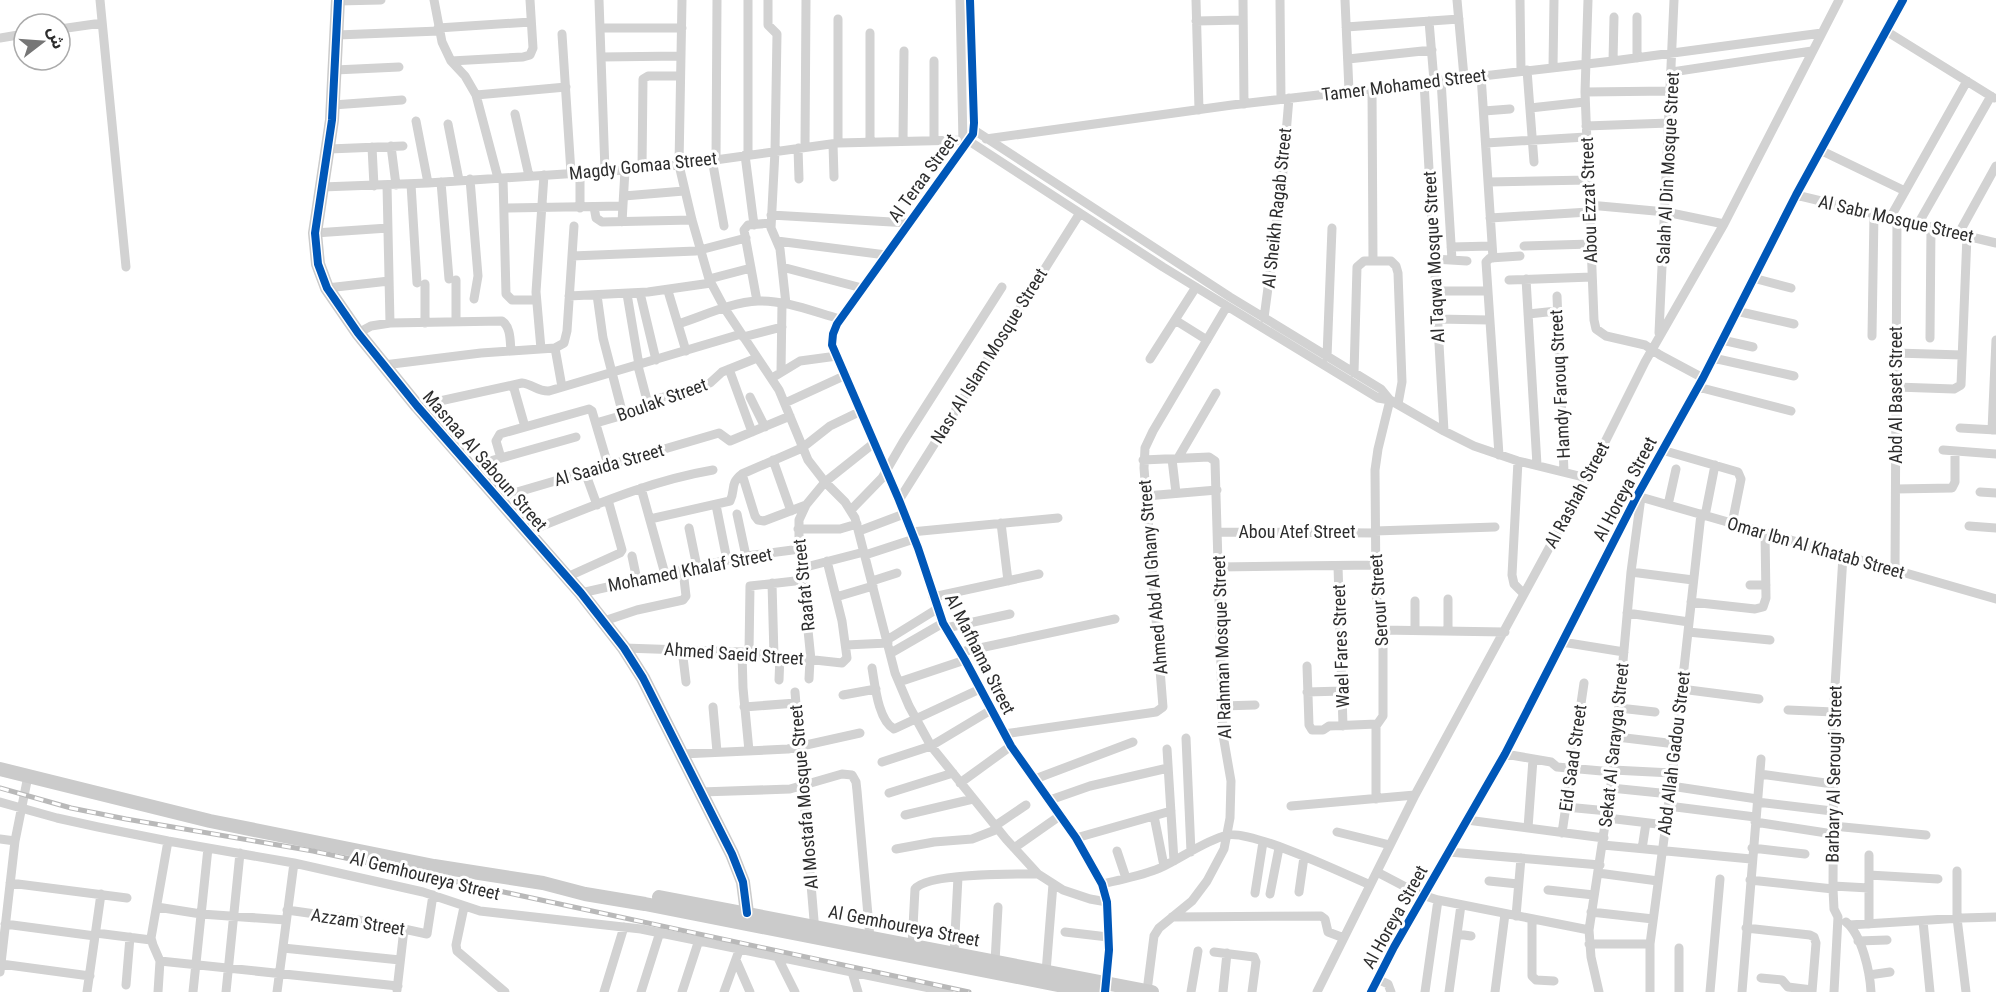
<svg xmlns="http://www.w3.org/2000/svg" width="1996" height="992" font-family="'Roboto Condensed','Noto Sans Arabic',sans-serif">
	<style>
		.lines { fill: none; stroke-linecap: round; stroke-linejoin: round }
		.street { stroke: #d2d2d2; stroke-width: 9 }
		.secondary { stroke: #cbcbcb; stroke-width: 14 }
		.rail-casing { stroke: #b9b9b9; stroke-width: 5 }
		.rail { stroke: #fff; stroke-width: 3; stroke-dasharray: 9; stroke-linecap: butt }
		.cycleway-casing { stroke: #fff; stroke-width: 11 }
		.cycleway { stroke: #0057b8; stroke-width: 8 }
		.labels { text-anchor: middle; stroke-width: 6; stroke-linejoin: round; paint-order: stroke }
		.street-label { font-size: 18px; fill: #2d2d2d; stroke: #fff }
	</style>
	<rect width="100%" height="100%" fill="#fff"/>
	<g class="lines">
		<path class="street" d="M100,0l26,267
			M434,0l8,42 9,19 14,15 11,19 22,83
			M599,0l6,171
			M682,0l-3,165 13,55 17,59 16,30 54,81 29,70 17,22 20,20 10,16 40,155 14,33 22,40 75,93 32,35 25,16 27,9 17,3
			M768,0v25l9,9 -2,117 -4,77 9,21 6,55
			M960,0l3,143
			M970,0l4,123 -1,11 -136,190 -4,10 -1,11 67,155 19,48 25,75 22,37 46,86 65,92 26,46 5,18 2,48 -4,42
			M1196,0l3,110
			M1243,0l1,104
			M1280,0l1,99
			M1345,0l4,91
			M1457,0l7,77
			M1520,0l1,71
			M1588,0l-3,92 9,228 2,9 10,7 39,9 15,10 43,23
			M338,1l43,-1
			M1637,17v41
			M1196,21l47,-1
			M1429,21l5,60
			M1346,27l113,-8
			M438,28l93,-6
			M600,28h82
			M60,29l42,-6
			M1886,31l108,67
			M562,34l9,139
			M337,35l102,-4
			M0,38l24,-4
			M601,57l80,-1
			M1348,59l84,-9
			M451,61l72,-4 7,-2 3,-7 -3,-48
			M934,61v79
			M1613,61l1,-44
			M1553,67l1,-67
			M335,70l64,-3
			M1527,70l7,92
			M1672,72l140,-21
			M1481,75l12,183
			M1441,80l11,180
			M1424,82l20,349
			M1372,88l1,172
			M1585,92l86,-1
			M476,95l90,-8
			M333,105l69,-5
			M1530,108l55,-6
			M1484,111l26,-2
			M515,114l14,62
			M416,121l12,62
			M448,124l11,56
			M1586,126l83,-3
			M974,130l256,167 151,92 9,11 54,31 30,15 44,15 69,17
			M986,139l246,-34 381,-44 209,-28
			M903,141l1,-90
			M969,141l194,126 215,131 12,2
			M870,142v-109
			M838,143v-124
			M1486,143l100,-6
			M833,144l1,33
			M391,146l5,39
			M372,147l2,39
			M805,147l1,-147
			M798,148l1,31
			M329,149l74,-3
			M1820,150l85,41
			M745,155l9,70
			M748,155v-155
			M712,159l12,67
			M716,159l1,-159
			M642,168l1,-89 5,-3h32
			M503,178l3,116 6,6h24
			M470,179l8,97 -4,23
			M441,182l8,97
			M1488,182l100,-2
			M411,184l6,99
			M387,185l3,138
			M322,187l106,-4 197,-13 54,-5 159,-22 126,-3
			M1796,195l200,48
			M624,196l60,-5
			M1589,205l77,7 58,12
			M594,207l2,11 6,4 90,-2
			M504,208l119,-2
			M580,208v-35
			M771,215l138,8
			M1490,218l99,-6
			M1890,218l77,-137
			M622,222l3,-52
			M1918,224l73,-128
			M315,233l73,-5
			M1959,233l37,-67
			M777,241l109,14
			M1524,246l67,-2
			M1451,247l41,-1
			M572,256l124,-5 50,-13
			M1434,259l33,2
			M782,267l80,21
			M1753,278l38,10
			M709,279l42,-11
			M1526,279l11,186
			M1509,280l83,-3
			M425,284v39
			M327,288l62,-7
			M668,291l18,60
			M1436,291h52
			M640,293l16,67
			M627,294l12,71
			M597,295l6,43 20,77
			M569,296l79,-4 63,-9
			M1557,296l7,176
			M757,301l-13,-71 4,-5 23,-2
			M1736,311l58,13
			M1528,314l29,-3
			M1264,318l18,-136 7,-84
			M1437,319l52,1
			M1175,320l32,20
			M456,322v-42
			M678,324c25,-8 54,-22 80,-23 28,-1 56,11 82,18
			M358,333l13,-7 19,-3 112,-2c9,6 8,20 9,30
			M1659,333l15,-333
			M1872,336l2,-122
			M743,337l39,-10
			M1930,338l1,-111
			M1722,340l31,7
			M555,348l7,39
			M541,349l-5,-57 8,-117
			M1896,353l66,2
			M1327,357l5,-129
			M1713,358l81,18
			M1150,359l46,-72
			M384,365l97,-12 74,-5 9,-5 3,-12 7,-105
			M638,366l10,38
			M729,369l23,63
			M781,372l1,-69
			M1354,373l3,-106 7,-6h27l5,5 2,7 4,109 -4,22
			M772,378l28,-17 37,-5
			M513,385l12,42
			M1698,387l93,24
			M1896,387l58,2 7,-4 6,-150
			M750,397l15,30
			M785,403l61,-28
			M417,406l105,-23c10,1 17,9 27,8l192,-57
			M596,423l38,-11 23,-13 53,-16 12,-11 35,-14
			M1960,428l36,2
			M1992,430l4,-90
			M1662,450l76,22 3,7 -9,45
			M1943,450l53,4
			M1499,455l-13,-193 4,-4 30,-2
			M501,458l-5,-17 4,-7 89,-25 3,2 16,54
			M1178,458l38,-65
			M1172,459l4,34
			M773,460l18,51
			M1143,460l66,-3 6,4 8,274 8,46 -1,37 -6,31 -17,32 -15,20 -33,27 -5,8 -7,55
			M1518,461l-6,114 2,9 10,10
			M469,467l107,-30
			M585,472l12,33
			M742,474l13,42 3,4 6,1 42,-16
			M641,488l24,86
			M1896,489l56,-1 3,-6v-31
			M1980,492l16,1
			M1146,496l71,-6
			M1637,496l359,103
			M497,498l222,-65 11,8 60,-25
			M899,500l181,-287
			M716,505l11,55
			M1668,505l8,-36
			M851,510l31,-32 21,-36 99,-155
			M737,514l9,42
			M1705,516l10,-51
			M650,519l80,-18c6,-11 -1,-17 12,-27l60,-26 28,-22 31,-15
			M1001,523l7,58
			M1969,526l27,2
			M689,528l8,39
			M798,529h42l17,-5
			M859,531l45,-17
			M1375,531l120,-4
			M527,532c61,-24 121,-51 186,-62
			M911,532l147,-14
			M1218,532l157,1
			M865,555l49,-16
			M632,556l5,24
			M1338,566l5,160
			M1219,567l157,-2
			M802,568l62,-16
			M1895,571l2,-352
			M1631,572l62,8
			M567,577l53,-24 2,-3 -14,-50
			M872,581l25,-8
			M772,583l2,73
			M1750,585h16
			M581,593l165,-37 54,-7
			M836,597l37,-11
			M933,597l106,-23
			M1448,599v31
			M1415,601v29
			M1691,602l64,7 8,-2 3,-9 -1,-65
			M1627,613l62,9
			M604,621l33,-11 46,-10 3,-4 -3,-26
			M946,628l64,-14
			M1381,630l124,2
			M1688,632l82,8
			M887,640l50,-31
			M1562,642l62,10
			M846,645l42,-2
			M624,648l118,4 100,11 5,-5 -5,-37 -15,-60
			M682,649l4,33
			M742,652l1,36 6,63
			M749,652l1,-66 54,-6
			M961,652l154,-33
			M891,653l52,-30
			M811,660l-12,-119v-21l7,-15 19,-23 49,-39
			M1307,666l2,59 3,5h11l6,-4 48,-2
			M872,668c3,17 6,52 22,61l86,-40
			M809,679l1,-19
			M779,680l1,-24
			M899,682l66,-22
			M1681,689l78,10
			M795,692l20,240
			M1307,692l35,-1
			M843,695l33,-6
			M1222,706l33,-1
			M713,707l4,45
			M744,707l52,-4
			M1619,708l36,4
			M1788,710l46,2
			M1004,734l152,-22 7,-5 -19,-239 1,-20 8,-17 74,-125
			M1617,737l59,7
			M1186,738l5,114
			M1167,749l7,112
			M682,754l106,-5 72,-16
			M1505,754l46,8 6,5 56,5
			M882,762l49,-16 60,-36
			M1613,770l59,3
			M1760,774l73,10
			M1035,779l98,-37
			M960,783l51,-37
			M1671,786l86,13
			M1611,788l59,6
			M701,792l89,-3 52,-15 10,1 4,7 1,9 13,147
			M889,793l64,-20
			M1376,799v-73l7,-10v-68l-7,-56 -1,-122 3,-21 12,-49
			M1050,800l40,-14 78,-18
			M0,802l57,16 41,9 70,14 126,22 129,29 57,19 161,18 308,63
			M1757,802l75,9
			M1291,806l124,-11
			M1668,806l87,11
			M1566,807l42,4
			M905,815l68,-16
			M1154,816l10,50
			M1607,818l59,7
			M1467,820l137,18
			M1755,822l78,12
			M995,826l31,-21
			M1833,826l93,9
			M1528,828l5,-69
			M1337,832l53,13
			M1562,833l22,-150
			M1076,838l95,-27
			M0,839l15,2
			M1603,845l148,14
			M1014,848l47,-33
			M1752,848l53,6
			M896,849l38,-7 38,-3 26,-10
			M1642,849l4,-26
			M1117,851l9,27
			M1449,852l151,13
			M1957,871v47l9,74
			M1377,872l42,22 19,6 151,30
			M1598,873l60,8
			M1869,875l69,4
			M1750,880l83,9
			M1489,881l29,3
			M10,883l117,15
			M1102,884c20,-5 40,-8 58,-16 22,-10 44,-27 67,-33 25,-5 116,38 143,50
			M1833,886l36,2
			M1548,890l46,5
			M1299,892l5,-35
			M1255,893l8,-51
			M1270,894l9,-46
			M157,907l44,7 85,6
			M464,907l-8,38 1,6 48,41
			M287,910l85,12 55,12 6,-39
			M1591,912l62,7
			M1516,916l5,-58
			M1172,917l149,-1 4,3 3,13 16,6
			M1532,919v57l4,4 18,1
			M1923,921l7,71
			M1846,922c16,13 24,50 25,70
			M5,924l90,12
			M1869,924v-69
			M1849,925l113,-7 34,-1
			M1746,928l64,7 4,2 2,6 -4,49
			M1065,932l43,5
			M96,933l55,7
			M1457,934l14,2
			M1858,941l29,-1
			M1589,944h61
			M912,946l3,-57c12,-16 101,-15 123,-15
			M283,948l117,12
			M1679,948v44
			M1214,952l40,5 2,5 -4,30
			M954,954l4,-77
			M777,956l18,36
			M736,960l14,32
			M160,961l238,25
			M995,962l3,-55
			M1,964l89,12
			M0,972l15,-131 13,-65
			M852,972l6,20
			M1046,972l7,-88
			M1869,975l21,-3
			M1761,978l21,2 6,7 24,3
			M1377,979l11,5 3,8
			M126,985l4,-48
			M397,990l7,-61
			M87,992l14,-98
			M158,992l2,-31 -7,-16 -2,-7 17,-97
			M193,992l15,-144
			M226,992l14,-139
			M277,992l17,-129
			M604,992l20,-65
			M641,992l19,-60
			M682,992l17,-52
			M724,992l16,-44
			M1191,992l7,-41
			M1223,992l4,-39
			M1317,992l98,-197 172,-317 58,-116 79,-138 115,-224
			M1371,992l23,-45 111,-193 132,-258 66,-118 93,-183 107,-195
			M1425,992l13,-92
			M1449,992l12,-87
			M1495,992l10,-78
			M1599,992l-8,-35 -2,-27 24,-158 18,-200 10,-75
			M1650,992v-48l21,-158 30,-272
			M1710,992l10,-113
			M1742,992l19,-233
			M1834,992l4,-75 -4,-8 -1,-20 1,-187 9,-146"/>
		<path class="secondary" d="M338,0l-6,120 -17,113 3,31 9,24 31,45 59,73 164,187 43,55 19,30 89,176 11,28 4,31
			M0,769l210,52 224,45 109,17 42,11 60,10 449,88
			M659,897l493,95"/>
		<g class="rail-casing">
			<path id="rail" d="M0,788l71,20 55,11 187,32 656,141"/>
		</g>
		<use href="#rail" class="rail"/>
		<g class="cycleway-casing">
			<path id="cycleway" d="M338,0l-6,120 -17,113 3,31 9,24 31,45 59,73 164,187 43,55 19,30 89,176 11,28 4,31
				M970,0l4,123 -1,11 -136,190 -4,10 -1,11 67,155 19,48 25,75 22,37 46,86 65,92 26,46 5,18 2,48 -4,42
				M1371,992l23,-45 111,-193 132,-258 66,-118 93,-183 107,-195"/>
		</g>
		<use href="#cycleway" class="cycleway"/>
	</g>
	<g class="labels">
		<g class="street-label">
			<text transform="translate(1404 85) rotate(-7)" y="6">Tamer Mohamed Street</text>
			<text transform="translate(643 166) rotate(-6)" y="6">Magdy Gomaa Street</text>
			<text transform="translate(1668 168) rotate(-87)" y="6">Salah Al Din Mosque Street</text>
			<text transform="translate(923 178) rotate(-54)" y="6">Al Teraa Street</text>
			<text transform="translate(1589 200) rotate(-92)" y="6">Abou Ezzat Street</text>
			<text transform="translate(1277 208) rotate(-84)" y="6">Al Sheikh Ragab Street</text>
			<text transform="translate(1896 219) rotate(13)" y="6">Al Sabr Mosque Street</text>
			<text transform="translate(1434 257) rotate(-93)" y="6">Al Taqwa Mosque Street</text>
			<text transform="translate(989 356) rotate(-58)" y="6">Nasr Al Islam Mosque Street</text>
			<text transform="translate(1560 384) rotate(-93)" y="6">Hamdy Farouq Street</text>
			<text transform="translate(1896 395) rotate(-90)" y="6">Abd Al Baset Street</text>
			<text transform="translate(662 400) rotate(-20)" y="6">Boulak Street</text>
			<text transform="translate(485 461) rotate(49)" y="6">Masnaa Al Saboun Street</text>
			<text transform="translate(609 465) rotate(-16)" y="6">Al Saaida Street</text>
			<text transform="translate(1625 489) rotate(-62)" y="6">Al Horeya Street</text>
			<text transform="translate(1577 495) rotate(-62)" y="6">Al Rashah Street</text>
			<text x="1297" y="538">Abou Atef Street</text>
			<text transform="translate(1816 548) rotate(16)" y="6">Omar Ibn Al Khatab Street</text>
			<text transform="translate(690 570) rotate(-11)" y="6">Mohamed Khalaf Street</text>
			<text transform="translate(1153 577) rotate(-95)" y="6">Ahmed Abd Al Ghany Street</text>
			<text transform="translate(804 585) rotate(-96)" y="6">Raafat Street</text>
			<text transform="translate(1379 600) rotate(-94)" y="6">Serour Street</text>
			<text transform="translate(1341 646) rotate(-92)" y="6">Wael Fares Street</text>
			<text transform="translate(1222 647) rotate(-92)" y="6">Al Rahman Mosque Street</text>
			<text transform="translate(734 654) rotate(4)" y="6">Ahmed Saeid Street</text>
			<text transform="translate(980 654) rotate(63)" y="6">Al Mafhama Street</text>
			<text transform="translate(1614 745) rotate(-84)" y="6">Sekat Al Sarayga Street</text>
			<text transform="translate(1674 753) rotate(-83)" y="6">Abd Allah Gadou Street</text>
			<text transform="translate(1573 758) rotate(-82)" y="6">Eid Saad Street</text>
			<text transform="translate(1834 774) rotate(-89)" y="6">Barbary Al Serougi Street</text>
			<text transform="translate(804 797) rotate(-95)" y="6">Al Mostafa Mosque Street</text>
			<text transform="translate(425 876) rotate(14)" y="6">Al Gemhoureya Street</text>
			<text transform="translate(1395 917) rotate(-61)" y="6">Al Horeya Street</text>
			<text transform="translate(358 922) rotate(9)" y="6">Azzam Street</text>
			<text transform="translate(904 926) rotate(11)" y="6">Al Gemhoureya Street</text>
		</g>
	</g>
	<g transform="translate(42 42) rotate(73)"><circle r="28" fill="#ffffff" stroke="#ababab" stroke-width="1.5"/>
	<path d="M0-4.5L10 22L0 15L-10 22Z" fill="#767676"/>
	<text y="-9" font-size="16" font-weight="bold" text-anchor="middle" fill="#2d2d2d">ش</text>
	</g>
</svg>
